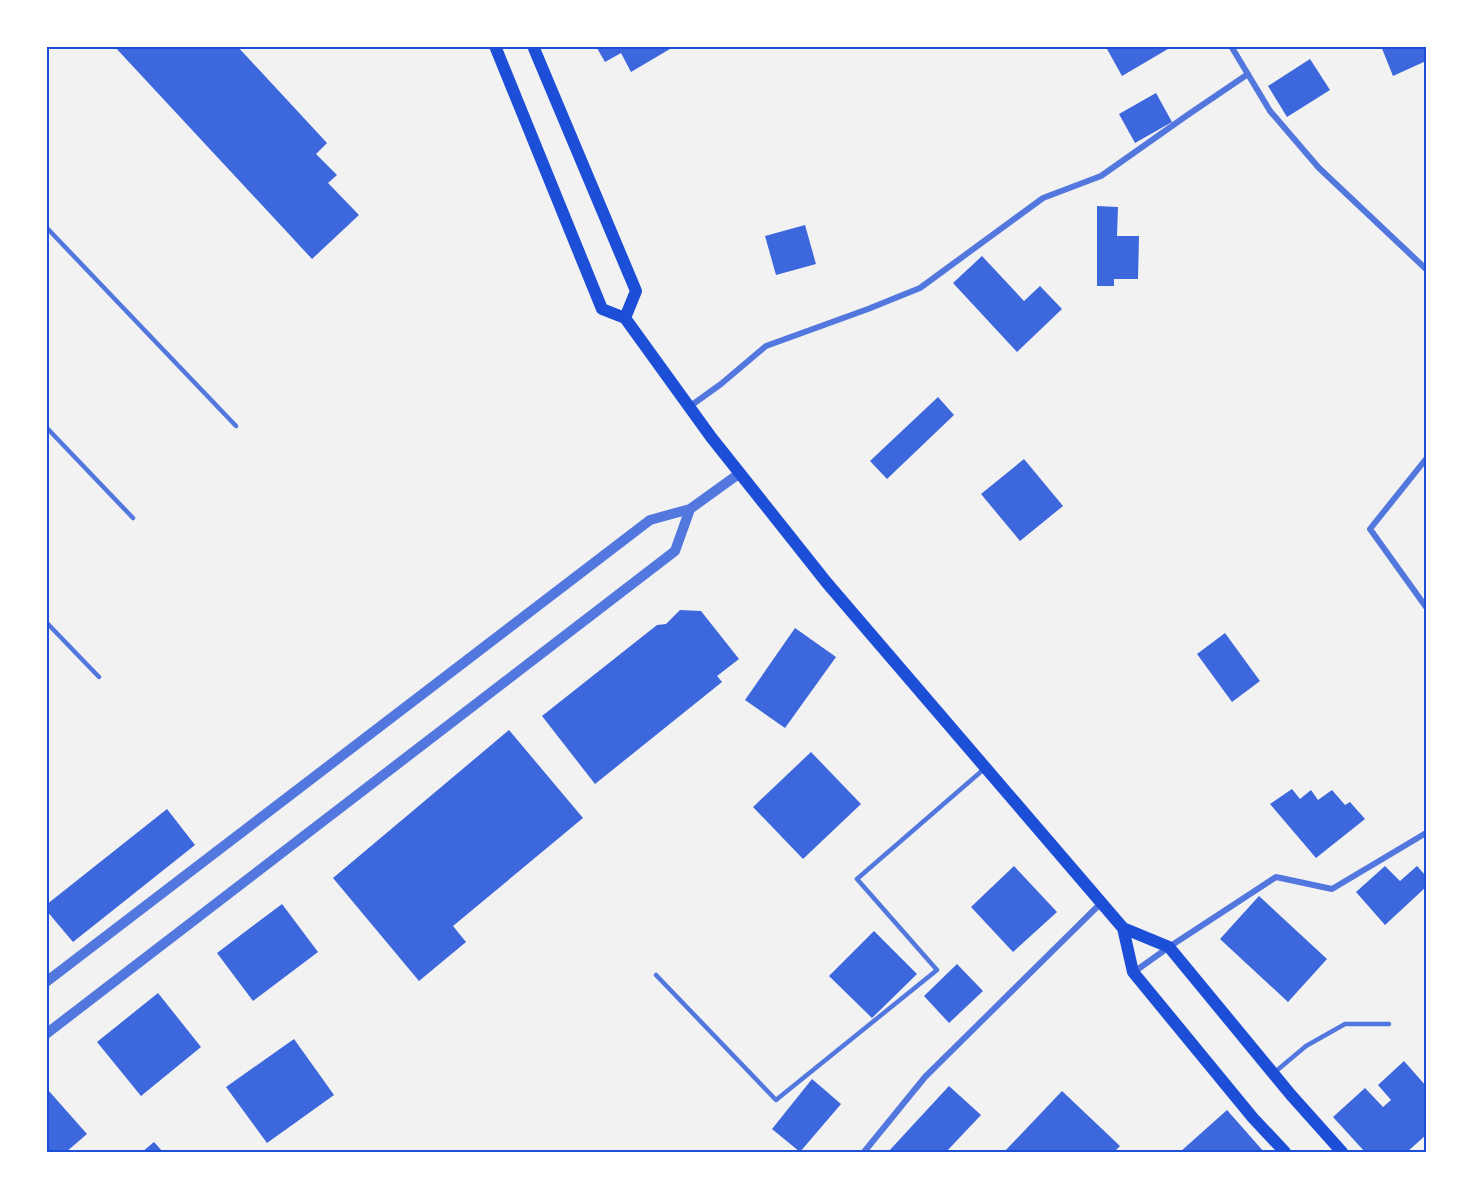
<svg xmlns="http://www.w3.org/2000/svg" width="1473" height="1199" font-family="'Titillium Web',sans-serif">
	<style>
		.building { fill: #3d67dc }
		.lines { fill: none; stroke-linecap: round; stroke-linejoin: round }
		.service { stroke: #5277de; stroke-width: 4.5 }
		.minor { stroke: #5277de; stroke-width: 6 }
		.tertiary { stroke: #5277de; stroke-width: 10 }
		.secondary { stroke: #1d4ed8; stroke-width: 12 }
		.neatline { fill: none; stroke: #1d4ed8; stroke-width: 2 }
	</style>
	<rect width="100%" height="100%" fill="#f2f2f2"/>
	<path class="building" d="M114,46h123l90,97 -11,11 21,21 -9,8 31,32 -47,44z
		M599,46h76l-44,26 -10,-19 -16,9 -8,-14z
		M1111,46h62l-51,30 -15,-27z
		M1381,46h45v15l-33,15z
		M1310,59l20,31 -43,27 -19,-31z
		M1156,93l16,29 -37,21 -16,-29z
		M1097,206l21,1 -1,29h22l-1,43h-24v7h-17z
		M805,225l11,39 -40,11 -11,-39z
		M982,256l42,45 16,-15 22,23 -45,43 -64,-69z
		M938,397l16,18 -67,64 -17,-18z
		M1024,459l39,47 -43,35 -39,-47z
		M680,610l21,1 38,48 -22,17 5,6 -127,102 -53,-68 115,-91 9,-1z
		M795,628l41,29 -51,71 -40,-28z
		M1225,633l35,48 -28,21 -35,-48z
		M509,730l74,88 -130,108 13,16 -47,39 -86,-103z
		M811,752l50,52 -58,55 -50,-52z
		M1292,789l8,10 11,-9 7,10 14,-10 13,15 5,-3 15,17 -49,39 -46,-54z
		M167,809l28,36 -122,97 -27,-32v-5z
		M1014,866l43,46 -44,40 -42,-45z
		M1385,866l15,15 17,-15 9,10v11l-41,38 -29,-33z
		M1259,896l68,63 -39,43 -68,-63z
		M282,904l36,48 -65,49 -36,-48z
		M874,931l43,43 -45,44 -43,-42z
		M957,964l26,27 -34,32 -25,-27z
		M158,993l43,54 -60,49 -44,-54z
		M294,1039l40,56 -67,48 -41,-56z
		M1404,1061l22,25v49l-19,17h-42l-32,-35 32,-29 18,19 8,-7 -13,-15z
		M812,1079l29,25 -41,48 -28,-23z
		M949,1086l32,29 -35,37h-58z
		M48,1090l39,44 -21,18h-20v-61z
		M1062,1091l58,55 -6,6h-110z
		M1227,1110l37,42h-84z
		M154,1142l9,10h-21z"/>
	<g class="lines">
		<path class="service" d="M46,227l190,199
			M46,427l87,91
			M46,622l53,55
			M656,975l120,125 161,-130 -80,-91 127,-110
			M1275,1072l31,-26 39,-22h44"/>
		<path class="minor" d="M1231,46l39,65 49,57 107,101
			M689,407l32,-23 45,-38 102,-37 52,-21 123,-90 58,-22 88,-62 59,-40
			M1426,459l-56,70 56,78
			M1134,972l35,-25 107,-70 56,12 94,-56
			M864,1152l61,-75 176,-174"/>
		<path class="tertiary" d="M46,982l604,-462 40,-11 50,-36
			M46,1034l629,-483 15,-42"/>
		<path class="secondary" d="M495,46l107,263 23,9 86,119 116,146 296,345 10,44 120,146 32,34
			M533,46l103,245 -11,27
			M1123,928l46,19 122,148 51,57"/>
	</g>
	<rect width="1473" height="1199" fill="none" stroke="#ffffff" stroke-width="96"/>
	<rect x="48" y="48" width="1377" height="1103" class="neatline"/>
</svg>
